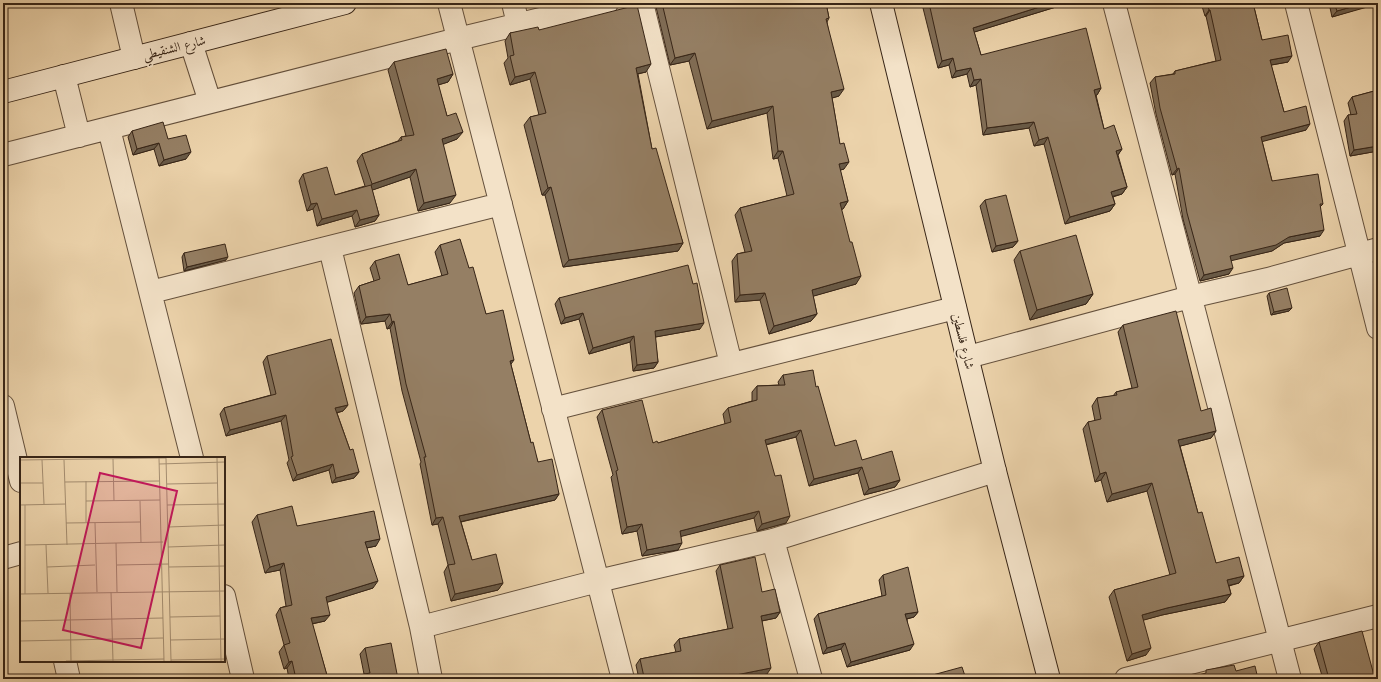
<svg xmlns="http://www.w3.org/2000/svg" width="1381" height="682" font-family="Cardo,Amiri,serif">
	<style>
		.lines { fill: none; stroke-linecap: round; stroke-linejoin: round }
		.street-casing { stroke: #64503c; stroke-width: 24 }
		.secondary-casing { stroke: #372517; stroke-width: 24 }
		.street { stroke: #f3e2c8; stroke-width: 22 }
		.secondary { stroke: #f3e2c8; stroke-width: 22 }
		.wall { fill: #806d56; stroke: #372517 }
		.shaded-wall { fill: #685946; stroke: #372517 }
		.building { fill: #957f64; stroke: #372517 }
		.labels { text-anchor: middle; stroke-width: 3.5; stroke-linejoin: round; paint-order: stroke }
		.street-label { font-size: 13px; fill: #372517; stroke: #f3e2c8 }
		.inset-road { fill: none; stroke: #a48d70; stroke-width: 1 }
		.view { fill: #c2185b; fill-opacity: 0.15; stroke: #c2185b; stroke-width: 2 }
		.inset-edge { fill: none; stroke: #372517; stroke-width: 2 }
	</style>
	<rect width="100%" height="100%" fill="#ecd3ab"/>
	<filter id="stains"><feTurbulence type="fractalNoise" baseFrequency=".005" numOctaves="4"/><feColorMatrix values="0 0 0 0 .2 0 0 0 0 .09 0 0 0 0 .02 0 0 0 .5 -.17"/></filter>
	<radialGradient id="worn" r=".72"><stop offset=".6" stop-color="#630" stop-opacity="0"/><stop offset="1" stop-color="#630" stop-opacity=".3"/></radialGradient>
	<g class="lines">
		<g class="street-casing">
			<path id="street" d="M121,3l13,55
				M449,3l174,676
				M513,3l5,21
				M642,3l89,361
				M1114,3l176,676
				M1296,3l82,325
				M191,43l19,59
				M64,76l15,60
				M109,129l83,329
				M3,155l455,-116 149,-36
				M330,248l91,379 10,52
				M151,292l350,-88
				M968,357l222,-60 78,-18 110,-30
				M3,406l18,75
				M553,409l402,-101
				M773,540l38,139
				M3,558l18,-5
				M224,596l19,83
				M421,627l177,-46 175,-41 222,-69
				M65,661l4,18
				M1126,679l252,-63"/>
		</g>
		<g class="secondary-casing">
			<path id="secondary" d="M881,3l114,468 54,208
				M3,92l342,-89"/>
		</g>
		<use href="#street" class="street"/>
		<use href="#secondary" class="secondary"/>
	</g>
	<path class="wall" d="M659,3h167l3,15 -2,4 12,74 -7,2 12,71 -4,1 8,31 -5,8h-2l15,75 -43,12 4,18 -6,7 -42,13 -9,-34 -25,2 -3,-41 5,-7 8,-2 -10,-37 5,-7 47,-12 -9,-38 -5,1 -6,-46 -60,16 -18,-68 -19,4 -14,-58z
		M923,3h146l-95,29 7,23 120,33 -4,7h-1l8,34 18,20 -4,6 9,32 -5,7 -9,3 2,7 -5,7 -45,13 -21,-80 -10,2 -5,-18 -46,7 -7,-50 -6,2 -3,-13 -15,4 -3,-13 -11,3 -16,-64z
		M1149,3h15l-14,4z
		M1201,3h52l9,37 26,22 -17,3 13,47 22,18 -44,11 10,40 51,23 -3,3v29l-36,7 -12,8 -41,9 -2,14 -29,7 -17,-62 -8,-45 -3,1 -16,-61 -6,-31 5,-6 18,-3 2,-3 41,-10 -10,-45h-1z
		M1329,3h49l-46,14z
		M539,30l107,42 -8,2 14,75 31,94 -5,8 -115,16 -18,-72h-3l-18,-70 6,-8 9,-2 -9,-36 -20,6 -6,-22 4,-5 -3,-17 5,-8z
		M394,62l59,12 -5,8 -10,3 9,31 10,23 -14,5 7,59 -32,8 -8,-34 -38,13 7,25 -4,6 -20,6 -3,-11 -35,10 -4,-17 -6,2 -8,-30 4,-7 32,21 30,-9 -8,-25 5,-7 36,-13 3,-4 5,-1 -18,-66z
		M1378,90v61l-28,5 -6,-35 4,-6h3l-3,-12 4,-6z
		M132,131l36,8 18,20 -27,7 -5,-17 -21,6 -5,-18z
		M985,200l33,41 -5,6 -21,5 -12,-46z
		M440,245l29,23 17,46 25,51 20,78 7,19 21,32 -4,6 -94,22 11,38 31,23 -5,7 -47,11 -7,-29 4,-7 -10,-41 -6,1 -12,-61 1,-2 -19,-71 -12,-63 -3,1 -2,-8 -24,3 -7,-31 5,-7 15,-5 -4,-13 5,-7 33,24 34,-9 -7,-24z
		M1020,251l73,43 -7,10 -56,16 -16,-60z
		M184,253l42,7 -42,11 -2,-14z
		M1269,293l20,18 -18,4 -4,-19z
		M559,298l141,31 -45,8 3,25 -4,6 -21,3 -3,-29 -41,12 -10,-35 -18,5 -6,-20z
		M1123,325l78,86 15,20 -5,7 -31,8 18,67 18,50 28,13 -5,7 -10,3 2,8 -6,8 -63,13 -19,5 3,35 -19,6 -18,-64 5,-7 56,-15 -23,-84 -40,11 -6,-22 -6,2 -12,-53 5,-7 7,-1 -3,-15 5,-8 16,-2 3,-4 16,-4 -14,-56z
		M267,356l81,49 -5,6 -6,2 13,37 9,22 -5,6 -22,5 -3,-13 -36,11 -6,-18 2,-3 -8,-39 -55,15 -6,-22 4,-6 47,-13 -8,-33z
		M783,375l33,12 19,59 65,34 -5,7 -31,8 -6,-22 -49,13 -13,-49 -30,8 20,78 -29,8 -3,-13 -73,18 -3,14 -36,6 -5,-25 -15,3 -11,-57 2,-2 -16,-58 5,-7 51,33h5l67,-19 -2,-10 5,-6 24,-7v-9l5,-6 22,-1 -1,-3z
		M257,515l40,11 79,20 -9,2 6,40 -46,14 -2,19 -13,3 16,55h-39l-2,-11 -3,1 -5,-17 5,-7 -8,-30 4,-7 6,-2 -6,-36 -15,3 -13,-51z
		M720,565l42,27 18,20 -4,6 -14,3 5,53 -26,5h-102l-3,-14 4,-6 36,-7 -2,-7 5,-6 49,-10 -12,-58z
		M883,575l35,37 -4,5 -7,2 3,31 -63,17 -6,-18 -18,5 -9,-35 4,-5 64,-18 -3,-16z
		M1319,642l56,37h-52l-9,-30z
		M365,648l33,31 -34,-5 -4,-20z"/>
	<path class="shaded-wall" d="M1052,3h17l-101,31 5,-6z
		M1152,3h12l-14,4z
		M1365,3h13v1l-46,13 5,-6z
		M1209,10h1l-4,6h-1z
		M695,53l-6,8 -19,4 5,-7z
		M1292,56l-4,6 -22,4 4,-6z
		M953,58l-4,7 -11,3 4,-7z
		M651,64l-5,8 -15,3 5,-7z
		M971,68l-4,6 -15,4 4,-7z
		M535,72l-5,7 -20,6 5,-8z
		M453,74l-5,8 -17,5 6,-8z
		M981,79l-5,6 -6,2 4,-7z
		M1101,88l-4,7 -7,2 4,-7z
		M844,89l-5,7 -14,4 6,-8z
		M773,106l-6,7 -60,16 5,-8z
		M1034,122l-5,6 -46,7 4,-7z
		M1310,124l-4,6 -49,13 4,-6z
		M463,132l-6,7 -20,8 5,-8z
		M1048,137l-4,7 -10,2 5,-6z
		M159,143l-5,6 -21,6 4,-6z
		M1378,146v5l-28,5 4,-6z
		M1122,149l-5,7 -1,-5z
		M778,151h5l-5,7 -5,1z
		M191,152l-5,7 -27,7 5,-6z
		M849,162l-5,7 -10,3 5,-8z
		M1179,168l-4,6 -3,1 5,-6z
		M416,169l-6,8 -43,15 5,-8z
		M551,187l-6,8h-3l6,-7z
		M1127,187l-5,7 -16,4 5,-6z
		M456,195l-6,8 -32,8 6,-8z
		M848,201l-5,8 -8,2 5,-8z
		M317,203l-4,6 -6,2 4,-7z
		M1115,204l-5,7 -45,13 5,-7z
		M357,210l-5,6 -35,10 5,-7z
		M379,215l-4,6 -20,6 5,-7z
		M1324,230l-4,6 -36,7 -12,8 -46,11 4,-6 59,-19z
		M1018,241l-5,6 -21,5 4,-6z
		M683,243l-5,8 -115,16 6,-7z
		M228,257l-2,3 -42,11 3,-4z
		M1233,268l-4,6 -29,7 4,-6z
		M861,276l-5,8 -49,14 5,-8z
		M765,293l-5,7 -25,2 5,-7z
		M1093,294l-7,10 -56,16 7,-10z
		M1292,308l-3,3 -18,4 3,-3z
		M583,313l-4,6 -18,5 4,-6z
		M390,314l-5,7 -24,3 5,-7z
		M817,314l-6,7 -42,13 5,-8z
		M394,321l-4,7 -3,1 5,-7z
		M704,323l-4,6 -50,9 5,-7z
		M634,336l-4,6 -41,12 4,-6z
		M514,360l-5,7 1,-6z
		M658,362l-4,6 -21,3 4,-6z
		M348,405l-5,6 -12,3 4,-6z
		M286,415l-5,6 -55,15 4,-6z
		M801,430l-5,7 -36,9 5,-6z
		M1216,431l-5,7 -38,10 5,-8z
		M333,464l-4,6 -36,11 4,-6z
		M862,467l-4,6 -49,13 5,-7z
		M359,472l-5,6 -22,5 4,-5z
		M1106,472l-5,8 -6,2 5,-8z
		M900,480l-5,7 -31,8 5,-6z
		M1152,483l-5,8 -40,11 5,-8z
		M559,494l-4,6 -100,23 4,-7z
		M759,511l-5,7 -79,20 5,-7z
		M790,516l-4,7 -29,8 5,-7z
		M443,517l-5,7 -6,1 4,-7z
		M642,524l-5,7 -15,3 5,-7z
		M380,539l-4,7 -15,3 4,-7z
		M682,543l-4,7 -36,6 5,-6z
		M284,563l-4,7 -15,3 5,-6z
		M1244,576l-5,7 -17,4 5,-7z
		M378,581l-5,7 -51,16 4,-7z
		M503,583l-5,7 -47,11 4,-7z
		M1231,594l-6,8 -63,13 -25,7 5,-7 25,-7z
		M780,612l-4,6 -20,4 5,-6z
		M918,612l-4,5 -12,3 3,-6z
		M330,615l-5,6 -19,4 5,-7z
		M845,643l-4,6 -18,5 4,-6z
		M914,644l-4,6 -63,17 4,-5z
		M1151,648l-5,7 -19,6 5,-7z
		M292,661l-5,7 -3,1 5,-7z
		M771,668l-4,6 -26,5h-17l2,-2z
		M655,675l-2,4h-10l1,-2z"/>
	<path class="building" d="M662,3h164l3,15 -3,1 18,70 -13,3 9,52 4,-1 5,19 -10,2 9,37 -8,2 10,39h2l9,34 -49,14 5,24 -43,12 -9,-33 -25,2 -3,-41 15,-3 -12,-43 54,-14 -11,-43h-5l-5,-45 -61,15 -17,-68 -20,5z
		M929,3h123l-79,25 8,27 105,-27 15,60 -7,2 10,39 10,-4 8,24 -6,2 11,36 -16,5 4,12 -45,13 -22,-80 -9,3 -5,-18 -47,6 -6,-49 -7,1 -3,-12 -15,3 -3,-13 -11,3z
		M1207,3h46l9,37 26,-5 4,21 -22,4 14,52 22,-6 4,18 -49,13 11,44 46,-7 5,30h-3l4,26 -35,7 -13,8 -46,11 3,12 -29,7 -17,-62 -8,-45 -2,1 -17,-61 -5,-31 20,-3v-3l46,-11 -11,-50h-1z
		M1334,3h31l-28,8z
		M637,5l14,59 -15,4 16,81 4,-1 27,95 -114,17 -18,-73 -3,1 -18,-71 16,-4 -11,-41 -20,5 -5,-21 4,-1 -4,-22 28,-6 1,3z
		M446,49l7,25 -16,5 10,37 9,-3 7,19 -21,7 14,56 -32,8 -8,-34 -44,15 -10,-30 40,-14 -1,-3 13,-2 -20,-73z
		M1378,90v56l-24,4 -6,-35 9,-1 -5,-17z
		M163,122l5,17 18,-4 5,17 -27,8 -5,-17 -22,6 -5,-18z
		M327,167l8,28 36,-10 8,30 -19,5 -3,-10 -35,9 -5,-16 -6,1 -8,-30z
		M1006,195l12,46 -22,5 -11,-46z
		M1076,235l17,59 -56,16 -17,-59z
		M460,239l9,29 4,-1 13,47 17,-4 11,50 -4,1 21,82 2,-1 5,20 14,-3 7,35 -100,22 13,44 24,-6 7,29 -48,11 -7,-29 7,-1 -12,-47 -7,1 -12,-61h2l-20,-73 -12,-63 -2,1 -2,-8 -24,3 -7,-31 21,-7 -5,-18 24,-7 9,31 40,-11 -8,-29z
		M225,244l3,13 -41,10 -3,-14z
		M688,265l5,19 4,-1 7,40 -49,8 3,31 -21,3 -3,-29 -41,12 -10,-35 -18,5 -6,-20z
		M1287,288l5,20 -18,4 -5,-19z
		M1176,311l25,100 10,-3 5,23 -38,9 20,73 4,-1 14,51 23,-6 5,19 -17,4 4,14 -64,14 -25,7 9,33 -19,6 -18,-64 62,-17 -24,-90 -40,11 -6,-22 -6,2 -12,-52 13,-3 -4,-21 20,-3 -1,-3 22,-5 -15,-62z
		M331,339l17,66 -13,3 15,42 3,-1 6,23 -23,6 -3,-14 -36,11 -6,-18 2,-1 -7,-41 -56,15 -6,-22 52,-14 -9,-38z
		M813,370l3,17 2,-1 17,60 21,-6 6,20 30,-9 8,29 -31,9 -7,-22 -48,12 -13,-49 -36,10 10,36 6,-1 9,41 -28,8 -3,-13 -79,20 2,12 -35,7 -5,-26 -15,3 -11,-56 2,-1 -16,-60 40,-10 11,43 4,-2 1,2 73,-21 -3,-14 29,-8v-14l28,-1 -2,-10z
		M292,506l5,20 77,-15 6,28 -15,3 13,39 -52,16 4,18 -19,3 17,61h-32l-4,-18 -3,1 -5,-17 6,-2 -10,-35 12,-3 -8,-42 -14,4 -13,-52z
		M755,557l7,35 13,-3 5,23 -19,4 10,52 -45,9 1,2h-71l-1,-4 -11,2 -4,-18 41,-8 -2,-12 54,-11 -13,-63z
		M908,567l10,45 -13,2 9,30 -63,18 -6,-19 -18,5 -9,-34 68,-19 -3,-20z
		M1362,631l13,48h-46l-10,-37z
		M391,643l7,36h-59l31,-6 -5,-25z
		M1234,665l2,6 19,-5 3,13h-74l22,-6v-3z
		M962,667l4,12h-48z"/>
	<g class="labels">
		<g class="street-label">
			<text transform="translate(174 47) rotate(-14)" y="5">شارع الشنقيطي</text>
			<text transform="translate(964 341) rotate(76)" y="5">شارع فلسطين</text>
		</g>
	</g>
	<g transform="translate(20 457)">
		<rect width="205" height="205" fill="#ecd3ab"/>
		<path class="inset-road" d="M139,1l5,203M146,1l5,203M197,1l4,203M93,2l1,42M0,3l146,-2M22,3l2,44M44,3l3,85M139,7l66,-2M66,24v41M45,25l94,-1M0,26h23M147,27l50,-1M66,44l74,-1M120,44l1,42M0,48l46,-1M5,48v89M147,48l58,-1M46,66l74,-1M75,66l2,69M148,70l57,-2M96,86l1,49M5,88l138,-3M26,88l2,48M148,90l57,-2M97,108l52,-1M27,110l48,-2M149,110l56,-1M91,135l2,69M50,136l1,68M0,137l205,-3M150,160l50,-1M0,164l143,-3M150,183l55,-1M0,184l143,-3M151,203l54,-1M46,204l98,-2"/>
		<path class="view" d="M80,16l77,18 -36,157 -78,-18z"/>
		<rect width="205" height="205" class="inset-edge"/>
	</g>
	<rect width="1381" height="682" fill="none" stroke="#ecd3ab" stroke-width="16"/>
	<rect x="4" y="4" width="1373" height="674" fill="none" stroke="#372517" stroke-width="2"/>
	<rect x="8" y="8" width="1365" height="666" fill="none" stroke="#372517"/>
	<rect width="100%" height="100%" filter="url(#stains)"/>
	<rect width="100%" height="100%" fill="url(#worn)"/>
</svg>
